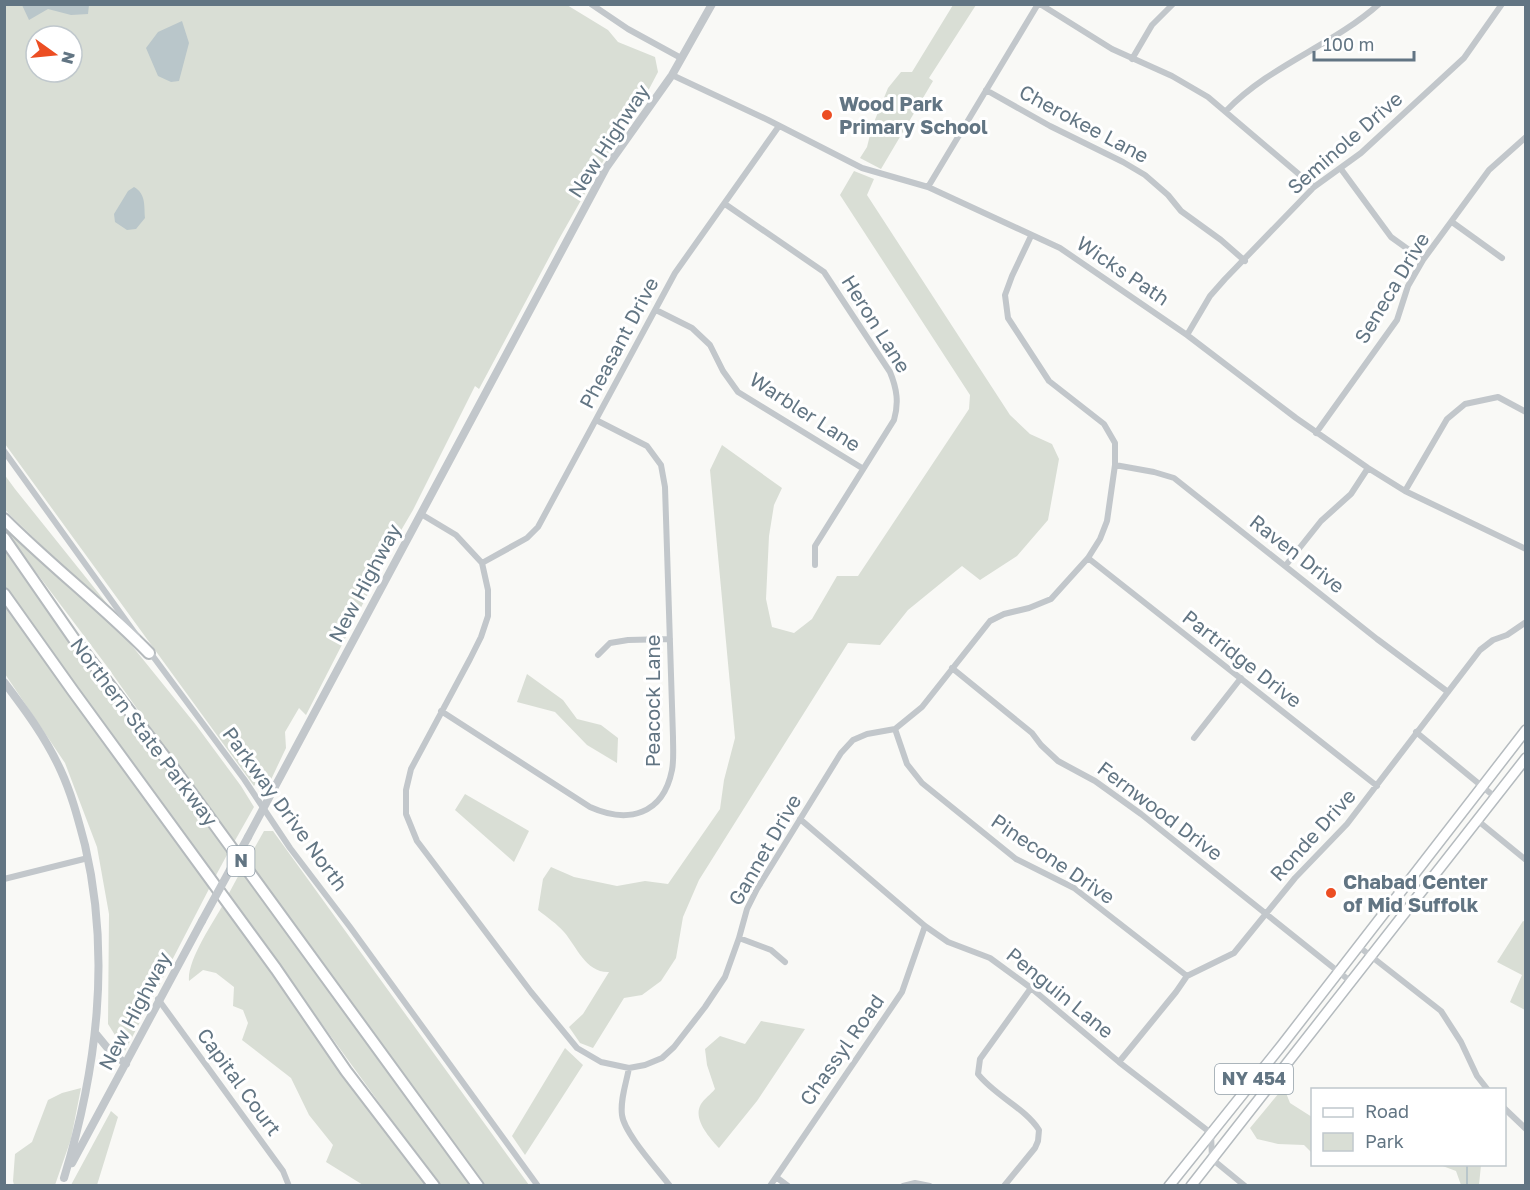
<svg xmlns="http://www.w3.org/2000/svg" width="1530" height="1190" font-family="'Golos Text',sans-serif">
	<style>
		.green { fill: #d9ded5; fill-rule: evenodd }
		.water { fill: #b9c6ca }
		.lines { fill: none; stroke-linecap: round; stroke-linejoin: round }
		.stream { stroke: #b9c6ca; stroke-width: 2 }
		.primary-casing { stroke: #b5bbbf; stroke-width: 12 }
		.motorway-casing { stroke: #b5babd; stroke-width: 14 }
		.minor { stroke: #c2c7cb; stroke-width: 6 }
		.tertiary { stroke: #c2c7cb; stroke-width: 8 }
		.primary { stroke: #fff; stroke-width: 9 }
		.motorway { stroke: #fff; stroke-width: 10 }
		.tertiary-bridge { stroke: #c2c7cb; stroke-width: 8 }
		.poi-dot { fill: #ec4e23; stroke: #fff; stroke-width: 2 }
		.labels { text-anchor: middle; stroke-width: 6; stroke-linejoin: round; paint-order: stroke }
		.shield { fill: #fff; stroke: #919ea8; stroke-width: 1.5 }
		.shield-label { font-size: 18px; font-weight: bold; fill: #627583 }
		.poi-label { font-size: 20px; font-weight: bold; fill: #627583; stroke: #fff; text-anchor: start }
		.street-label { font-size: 20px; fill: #627583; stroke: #fff }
	</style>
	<rect width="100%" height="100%" fill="#f9f9f6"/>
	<path class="green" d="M4,5h563l41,25 10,12 37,15 3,15 -11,21 -42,65 -46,81 -80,150 -4,-3 -62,124 -44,75 3,1 -66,129 -7,-7 -14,24 1,16 -18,38 -7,3 -5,-6 -2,3 -249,-342zM36,36h36v36h-36z
		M953,5h23l-47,73 4,3 -52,88 -21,-11 7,-11 5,-20 16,-39 13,-16h11z
		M854,171l20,8 -7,16 143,220 20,19 22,10 7,15 -11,61 -31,36 -37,24 -18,-14 -54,44 -28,35 -32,-2 -149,237 -16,37 -7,41 -15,23 -19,14 -18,3 -31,50 -13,-5 -11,-16 14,-13 26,-42c-23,1 -32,-25 -45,-40 -7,-8 -17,-15 -26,-22l5,-31 8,-12 23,10 43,9 28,-5 23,3 52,-75 4,-29 11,-42 -25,-268 12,-25 60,43 -8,17 -5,31 -3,63 6,28 22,6 18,-14 25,-43h21l111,-167 1,-14 -130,-200z
		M4,474l11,15 93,116h-5l-98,-95z
		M6,528l106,93 84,104 45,61 13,21 -21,37 -127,-179 -101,-134z
		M4,545l169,228 55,80 -14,26 -209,-291z
		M4,605l206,282 -85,164 -17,-27 1,-110 -12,-67 -32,-84 -60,-89z
		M527,674l36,26 14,19 24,6 17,13 -1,25 -30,-18 -32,-33 -38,-10z
		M465,794l64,37 -15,31 -59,-52z
		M264,831h9l256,354h-45l-237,-324z
		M242,869l230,316h-33l-211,-290z
		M224,903l105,150 97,132h-63l-37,-23 7,-17 -24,-30 -18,-37 -49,-38 6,-17 -5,-13 -10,-4 1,-19 -18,-14 -13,-3 -14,11c-2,-21 24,-58 35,-78z
		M1523,921l3,1 -1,88 -15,-8 12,-27 -25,-13z
		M761,1021l44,8 -48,72 -38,47c-9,-10 -27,-29 -18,-44 3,-5 10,-10 14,-15l-8,-24 -2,-16 15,-13 25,8z
		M565,1048l18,17 -58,90 -13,-19z
		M81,1088l-10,51 -16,46h-41l-1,-4 2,-27 17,-12 16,-42 14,-7z
		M1279,1093h7l4,10 22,14v36l-8,-8 -26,-1 -21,-5 -7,-11z
		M111,1111l7,6 -21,68h-26z
		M1440,1165h41l-2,20h-18l-5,-14z"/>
	<path class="water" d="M22,5h67l-1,9 -17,1 -23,-6 -19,11z
		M182,21l7,22 -10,38 -8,1 -13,-6 -12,-28 12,-16z
		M134,187c12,7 10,18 11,31l-9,11 -9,1 -12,-8 -1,-8 14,-23z"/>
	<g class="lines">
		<path class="stream" d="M1467,1186v-22"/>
		<g class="primary-casing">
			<path id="primary" d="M1169,1186l113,-141 244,-315
				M1191,1186l335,-428"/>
		</g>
		<g class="motorway-casing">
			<path id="motorway" d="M4,519c47,47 99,87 145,134
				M4,538l70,101 100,130 304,417
				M4,594l69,97 203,278 70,102 88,115"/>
		</g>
		<path class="minor" d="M591,4l37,25 53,29
			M1040,4l72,45 60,27 36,21 106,90
			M1132,59l20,-34 21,-21
			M672,75l96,45 94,48 66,19 132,61 127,87 109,83 72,50 37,23 121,58
			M986,90l64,36 73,36 22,13 23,20 13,16 40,29 24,21
			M1226,111c44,-46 106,-65 153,-107
			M1341,169l50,68 32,23
			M928,187l110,-183
			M725,204l99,68 66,100c7,17 9,31 4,48l-79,126v19
			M1452,222l50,36
			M656,310l36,18 18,17 13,26 15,21 124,76
			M1187,335l23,-39 15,-17 89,-92 47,-34 103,-95 38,-54
			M1316,433l81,-113 11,-34 15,-26 66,-90 37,-33
			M4,451l133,185
			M1115,465l39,7 20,6 203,161 71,53
			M1405,491l42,-72 18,-15 33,-7 28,15
			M421,514l35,21 26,28 6,27v26l-7,21 -11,22 -59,110 -5,21v24l11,27 114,151 46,56 24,14 28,6 16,-3 17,-7 12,-11 31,-40 20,-30 14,-39 8,-29 10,-20 84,-136 12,-13 14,-6 28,-5 27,-22 68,-86 14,-7 25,-6 22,-9 37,-41 12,-19 7,-18 8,-56v-22l-11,-19 -55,-43 -41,-63 -3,-23 7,-19 19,-40
			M1088,558l289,228
			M482,563l45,-25 11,-11 137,-254 104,-147
			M1286,565l35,-44 30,-27 17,-26
			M149,651l95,128 46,69 60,79 188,259
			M598,655l12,-12 18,-3 42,-1
			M952,668l80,65 9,12 17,16 37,20 46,33 209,167
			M441,711l149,96c38,17 73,8 82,-37 2,-10 1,-22 1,-33l-8,-250 -4,-22 -14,-19 -51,-26
			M895,729l12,35 15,19 94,76 58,29 113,88
			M1416,732l79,65
			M1194,738l47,-60
			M800,819l125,107 23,16 42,16 41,30 88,74 92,71 1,26 33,27
			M1477,820l49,40
			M4,879l84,-21
			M739,938l32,12 14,12
			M1358,946l83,65 20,31 16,34 11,14
			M158,999l125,172 6,15
			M1119,1062l57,-70 11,-16 47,-23 61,-75 52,-54 133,-174 13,-10 14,-5 19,-13
			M629,1068c-3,16 -9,32 -7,47 2,18 36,55 48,71
			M1504,1108l22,21
			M776,1177l12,9
			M770,1186l132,-194 23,-66
			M903,1186l12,-3 15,3
			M1004,1186l31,-38 3,-7 1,-11c-14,-22 -45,-35 -61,-56l2,-15 51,-71"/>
		<path class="tertiary" d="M4,682c22,29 42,56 57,89 11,24 17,48 24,74 26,112 12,224 -21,333
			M248,837l358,-669 66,-93 40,-71
			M96,1034l14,17 16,13
			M72,1163l130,-242"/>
		<use href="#primary" class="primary"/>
		<use href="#motorway" class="motorway"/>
		<path class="tertiary-bridge" d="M202,921l46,-84"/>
	</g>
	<g class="poi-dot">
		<circle cx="827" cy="115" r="6"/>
		<circle cx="1331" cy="893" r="6"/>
	</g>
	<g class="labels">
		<g class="shield">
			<rect x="227.5" y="846" width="27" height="30" rx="4.5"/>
			<rect x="1215" y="1064" width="78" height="30" rx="4.5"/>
		</g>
		<g class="shield-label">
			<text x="241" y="867">N</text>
			<text x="1254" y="1085">NY 454</text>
		</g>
		<g class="poi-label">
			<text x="839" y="111">Wood Park<tspan x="839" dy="23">Primary School</tspan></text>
			<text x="1343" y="889">Chabad Center<tspan x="1343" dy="23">of Mid Suffolk</tspan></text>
		</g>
		<g class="street-label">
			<text transform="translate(1084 124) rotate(28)" y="7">Cherokee Lane</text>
			<text transform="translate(609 141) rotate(-57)" y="7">New Highway</text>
			<text transform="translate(1345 143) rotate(-41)" y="7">Seminole Drive</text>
			<text transform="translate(1123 271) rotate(34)" y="7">Wicks Path</text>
			<text transform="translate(1392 288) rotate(-59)" y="7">Seneca Drive</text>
			<text transform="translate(876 324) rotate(58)" y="7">Heron Lane</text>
			<text transform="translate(619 343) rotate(-62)" y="7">Pheasant Drive</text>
			<text transform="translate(805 412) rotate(33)" y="7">Warbler Lane</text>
			<text transform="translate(1297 554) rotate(38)" y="7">Raven Drive</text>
			<text transform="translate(365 583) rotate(-62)" y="7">New Highway</text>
			<text transform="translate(1242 659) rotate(38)" y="7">Partridge Drive</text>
			<text transform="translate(653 701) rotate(-90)" y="7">Peacock Lane</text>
			<text transform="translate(144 732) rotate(53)" y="7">Northern State Parkway</text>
			<text transform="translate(285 809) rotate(54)" y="7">Parkway Drive North</text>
			<text transform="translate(1160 811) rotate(37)" y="7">Fernwood Drive</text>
			<text transform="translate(1313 835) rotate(-48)" y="7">Ronde Drive</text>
			<text transform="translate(765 850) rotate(-60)" y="7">Gannet Drive</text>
			<text transform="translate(1053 859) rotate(34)" y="7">Pinecone Drive</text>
			<text transform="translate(1060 993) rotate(39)" y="7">Penguin Lane</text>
			<text transform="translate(135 1011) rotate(-62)" y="7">New Highway</text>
			<text transform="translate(842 1050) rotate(-55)" y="7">Chassyl Road</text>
			<text transform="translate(239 1082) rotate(54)" y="7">Capital Court</text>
		</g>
	</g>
	<rect width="1530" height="1190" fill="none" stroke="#627583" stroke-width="12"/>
	<rect x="1311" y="1088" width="195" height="78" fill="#ffffff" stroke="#c0c8cd" stroke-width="1.5"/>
	<rect x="1323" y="1108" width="30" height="9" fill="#ffffff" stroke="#c0c8cd" stroke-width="1.5"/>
	<text x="1365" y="1118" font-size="18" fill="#627583">Road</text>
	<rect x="1323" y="1133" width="30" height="18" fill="#d9ded5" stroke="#c0c8cd" stroke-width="1.5"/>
	<text x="1365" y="1148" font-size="18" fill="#627583">Park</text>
	<g transform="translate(54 54) rotate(105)"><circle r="28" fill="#ffffff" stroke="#c0c8cd" stroke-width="1.5"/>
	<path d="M0-4.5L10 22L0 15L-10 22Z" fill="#ec4e23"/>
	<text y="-9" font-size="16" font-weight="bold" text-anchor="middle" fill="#627583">N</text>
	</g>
	<path d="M1314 51v9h100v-9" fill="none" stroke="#627583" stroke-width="3"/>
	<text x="1323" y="51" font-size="18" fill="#627583" stroke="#ffffff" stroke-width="4.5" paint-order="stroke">100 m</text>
</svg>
